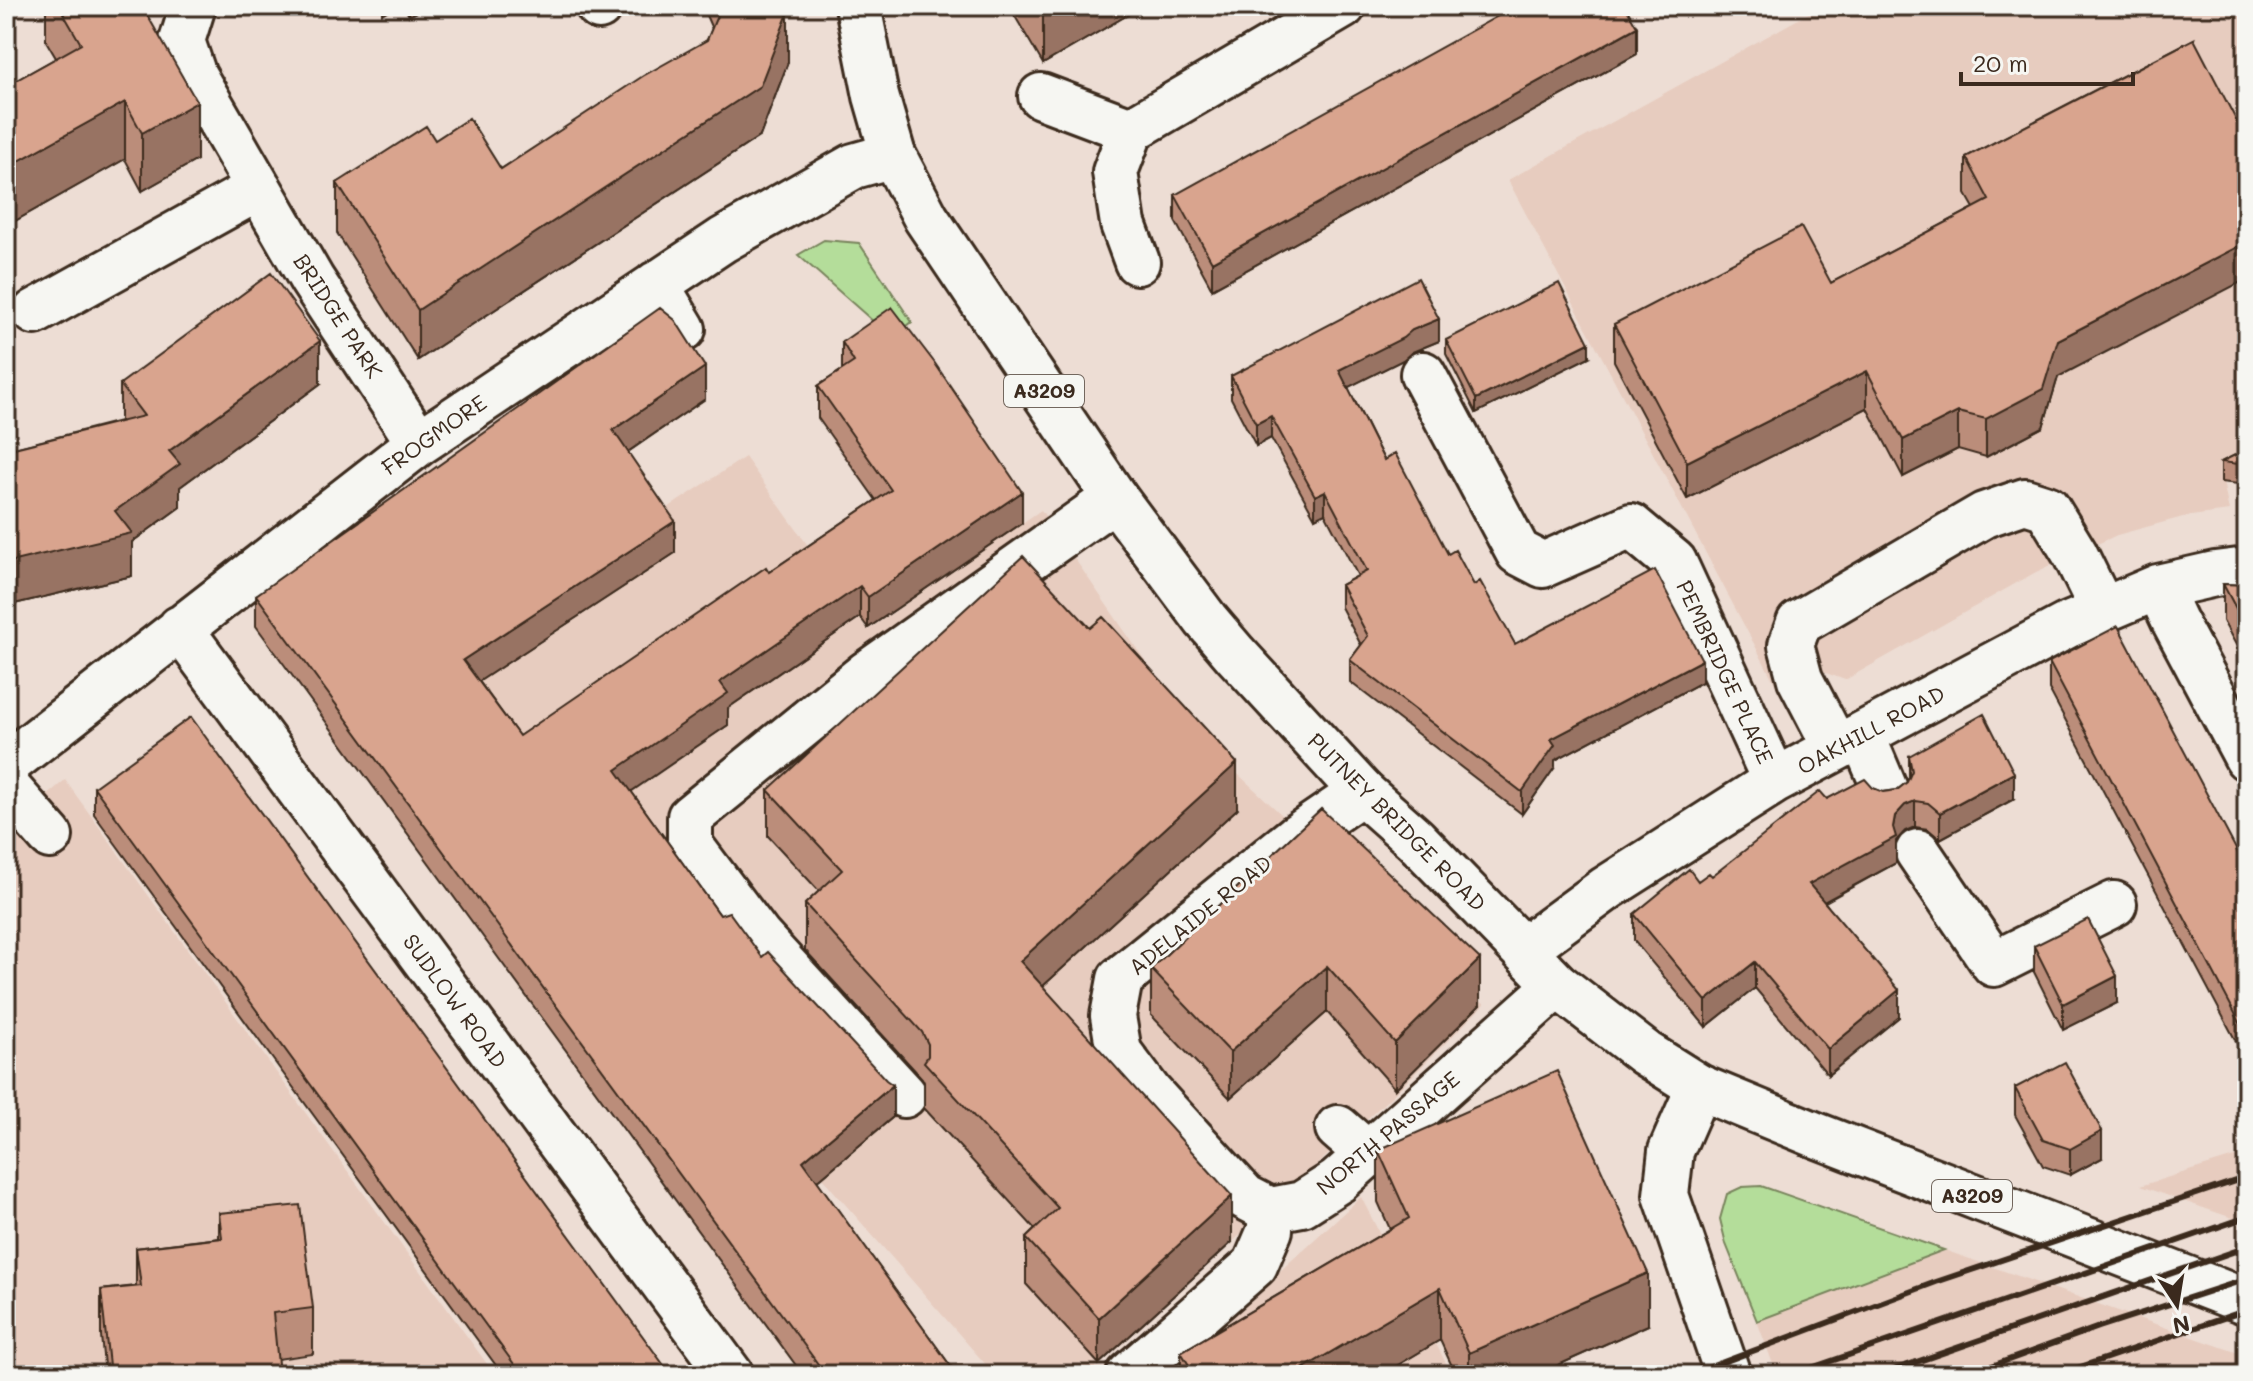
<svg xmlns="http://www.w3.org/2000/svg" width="2253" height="1381" font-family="Mali,sans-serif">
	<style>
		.built { fill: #e7ccbf }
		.green { fill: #b4dd9a; stroke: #78845c; stroke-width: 2 }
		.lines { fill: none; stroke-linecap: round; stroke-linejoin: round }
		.minor-casing { stroke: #3b2a1e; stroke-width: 50 }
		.major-casing { stroke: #3b2a1e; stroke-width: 50 }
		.minor { stroke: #f6f6f2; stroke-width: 44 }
		.major { stroke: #f6f6f2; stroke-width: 44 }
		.rail { stroke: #3b2a1e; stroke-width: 6 }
		.wall { fill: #bb8d7a; stroke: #3b2a1e; stroke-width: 2 }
		.shaded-wall { fill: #987363; stroke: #3b2a1e; stroke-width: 2 }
		.building { fill: #d9a48e; stroke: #3b2a1e; stroke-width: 2 }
		.labels { text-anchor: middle; stroke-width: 6; stroke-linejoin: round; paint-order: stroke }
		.shield { fill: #f6f6f2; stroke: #73675e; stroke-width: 2 }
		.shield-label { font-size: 20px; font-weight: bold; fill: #3b2a1e }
		.street-label { font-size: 22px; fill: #3b2a1e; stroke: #f6f6f2 }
	</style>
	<rect width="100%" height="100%" fill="#edddd4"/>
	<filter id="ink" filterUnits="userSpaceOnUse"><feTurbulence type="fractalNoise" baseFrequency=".0125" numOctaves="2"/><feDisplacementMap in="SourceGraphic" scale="16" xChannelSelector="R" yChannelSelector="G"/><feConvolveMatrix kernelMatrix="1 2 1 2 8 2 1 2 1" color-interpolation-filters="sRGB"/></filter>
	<g filter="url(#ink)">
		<path class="built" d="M1822,6h425v456l-25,14 7,35 -46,6 -66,18 -81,37 -191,108 -27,-10 -39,21 -271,-511z
			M745,457l123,173 173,-120 121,175 63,77 260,242 -93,92 -305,279h-92l-165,-188 -363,-498 184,-170z
			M65,780l21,29 409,566h-489v-545z
			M2247,1153v70l-107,-37z
			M1361,1197l91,178h-286z
			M1944,1250l303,106v19h-470l-20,-54z"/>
		<path class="green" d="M824,240l35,3 53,79 -20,16 -94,-83z
			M1761,1186l183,64 -187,71 -31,-77 -6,-25 7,-25 15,-7z"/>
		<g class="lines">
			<g class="minor-casing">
				<path id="minor" d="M193,6l-11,35 12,35 118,204 107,163
					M599,6v1
					M1041,96l90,34
					M1137,262l-14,-38 -8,-52 16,-42 212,-124
					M656,284l27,45
					M35,312l224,-124
					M1423,374l95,178 25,13 88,-39 43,36 101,219
					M2158,587l16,34 73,137
					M180,628l551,747
					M1862,735l25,59
					M1836,748l-36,-69 -9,-34 8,-22 185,-108 41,-14 22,7 28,46 27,55
					M6,765l413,-322 304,-203 131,-74 39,-11
					M6,786l44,50
					M1918,852l76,112 120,-60
					M1524,949l83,-61 168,-107 291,-155 92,-39 57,-13 32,-4
					M1699,1087l-28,64 -5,44 62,180
					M904,1095l-145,-158 -69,-92v-28l176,-143 249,-176
					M1338,1128l31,27
					M1270,1210l-25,-13 -96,-105 -30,-40 -6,-36 7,-37 176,-142 66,-45
					M1270,1210l32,-6 36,-23 219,-196
					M1129,1375l126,-110 15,-35v-20"/>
			</g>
			<g class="major-casing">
				<path id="major" d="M858,6l18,90 17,59 33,63 189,280 91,122 29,34 127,138 53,47 142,146 88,68 54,34 117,48 431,167"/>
			</g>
			<use href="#minor" class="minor"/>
			<use href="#major" class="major"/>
			<path class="rail" d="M1689,1375l247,-93 311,-105
				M1791,1375l456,-158
				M1879,1375l368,-128
				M1967,1375l132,-48 148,-48
				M2057,1375l190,-65"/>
		</g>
		<path class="wall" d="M46,6h96l55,154 -55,31 -17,-32 -119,67v-140l50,-28 -10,-17z
			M404,6h25l-20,10z
			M702,6h83l3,56 -28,74 -342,224 -81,-127v-50l98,-43 66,29 206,-129 5,-11z
			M1009,6h134l-100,58z
			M2194,39l-136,338 -15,50 -57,30 -28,-8 -55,28 -36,-69 -180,91 -73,-138v-37l217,-41 143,-75 -8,-14v-37z
			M1637,54l-425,235 -37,-68v-26z
			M1446,340l143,17 -113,56 -30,-59z
			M1439,341l-27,11 -9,8 -55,27 36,73 64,94 26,31 41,59 187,38 -147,78v7l-33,47 -172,-132v-22l11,-15 -20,-38v-22l17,-9 -33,-63 -10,5 -44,-80 -15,8 -25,-48v-22z
			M842,342l180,181 -154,105 -8,-11 -132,91v17l-97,66 89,124 42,42 131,160 -76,64 140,194h-154l-547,-749v-31l449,-196 -77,53 47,101 -196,128 40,55 250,-164 107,-72 -58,-82v-32l24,-16z
			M120,384h200l-140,103v20l-48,35v34l-126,30v-156l114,-29z
			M2247,449v36l-26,-3v-20z
			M2223,584l24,1v80l-24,-44z
			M2049,662l198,208v192l-198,-373z
			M1909,756l105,43 -74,40 -12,-10 -13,-2 -10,4 -9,10v22l-71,39 74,115 -71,58 -73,-87 -49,39 -72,-86v-27l64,-33 14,-5 115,-77 46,-11 10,4 14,-2 10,-8 2,-4z
			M94,787l577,588h-168l-409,-561z
			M768,790l469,19 -194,177 189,256 -133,122 -73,-80v-46l9,-9 -111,-121v-26l-2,-4 -117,-128v-46l14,-13 -51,-55z
			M1321,809l159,196 -85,84 -68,-77 -97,86 -79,-83v-46z
			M2034,946l83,57 -54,27 -29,-58z
			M2015,1088l87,70 -32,17 -27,-9 -28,-51z
			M1378,1150l270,175 -112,50h-80l-16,-35 -59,35h-200v-23l209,-123 -12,-27z
			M219,1213l94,95v46l-36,5 2,16h-174l-4,-39v-46l35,-4v-38l83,-10z"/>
		<path class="shaded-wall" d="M382,6h13l-13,8z
			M409,6h20l-20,10z
			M1043,6h100l-100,58z
			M788,13v49l-28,74 -342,224v-50z
			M1637,27v27l-425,235v-27z
			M125,102v57l-119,67v-58z
			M197,102v58l-55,31v-58z
			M2247,242v37l-189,98 -15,50 -57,30v-38l72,-79z
			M1439,319v22l-27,11 -9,8 -64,32v-22l73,-40z
			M320,341v43l-140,103v20l-48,35v34l-126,30v-43l109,-52 54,-60z
			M1589,343v14l-113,56v-14z
			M705,367v32l-92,63v-32z
			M1867,371v37l-180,91v-37z
			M1958,412v37l-55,28v-37z
			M1271,416v22l-15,8v-22z
			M1325,491v22l-10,5v-22z
			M1022,492v31l-154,105v-31z
			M675,521v32l-212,139v-32z
			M860,586v31l-132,91v17l-112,77v-32l104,-88z
			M1702,660v22l-147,78v7l-33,47v-22l29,-53z
			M1237,763v46l-217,198v-46z
			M2014,773v26l-74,40v-26z
			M1915,801v26l-10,4 -9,10v22l-87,47v-26l84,-57 2,-11 10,-11z
			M1480,959v46l-85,84v-46z
			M1755,962v26l-49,39v-26z
			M1327,966v46l-97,86v-46z
			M2117,976v27l-54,27v-26z
			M1899,990v27l-71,58v-26z
			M893,1085v32l-90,76v-32z
			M2102,1131v27l-32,17v-26z
			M1232,1196v46l-133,122v-46z
			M1648,1273v52l-112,50h-67v-22z
			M1440,1288v52l-59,35h-89z"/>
		<path class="building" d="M59,6h83l55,96 -55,31 -17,-31 -119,66v-82l75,-42z
			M721,6h64l3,7 -28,73 -342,224 -81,-127 89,-57 9,14 34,-22 32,51 142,-93 64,-36z
			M1516,6h109l12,21 -425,235 -37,-67z
			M2194,39l53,102v101l-189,98 -15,49 -57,30 -28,-7 -55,28 -36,-69 -180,91 -73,-138 187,-97 30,56 158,-83 -23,-43z
			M271,273l49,68 -151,110 11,13 -65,47 17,22 -126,30v-113l138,-34 -24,-32z
			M1418,278l21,41 -27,11 -9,8 -64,32 45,90 11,-7 53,101 7,-4 19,35 6,-4 35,63 140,-74 47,90 -151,79 4,6 -33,47 -172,-132 18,-24 -27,-51 26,-14 -42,-80 -10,5 -44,-80 -15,8 -25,-48z
			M1559,283l30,60 -113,56 -30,-59z
			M892,307l42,55 88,130 -154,105 -8,-11 -140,96 8,11 -112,77 104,145 9,-3 33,45 6,-5 118,128 7,5 -90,76 154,214h-131l-570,-780 404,-287 15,12 30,47 -92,63 62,91 -212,139 56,76 247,-169 3,5 122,-82 -73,-104 36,-24 -12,-20z
			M2247,449v16l-26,-3z
			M1023,556l67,72 13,-11 134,146 -217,198 212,235 -133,122 -73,-80 32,-30 -134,-146 4,-6v-12l-6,-12 -117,-128 37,-34 -74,-80z
			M2223,584l24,1v44z
			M2118,626l129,244v166l-198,-374z
			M1984,714l30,59 -74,40 -12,-10 -13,-2 -10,4 -10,11 -2,11 3,10 -87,47 90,106 -71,59 -73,-87 -49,39 -72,-87 55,-45 9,12 11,-8 3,3 108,-85 7,8 38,-20 8,9 10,4 14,-2 10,-8 5,-11 -3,-15z
			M191,717l480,658h-149l-428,-588z
			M1321,809l159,150 -85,84 -68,-77 -97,86 -79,-83z
			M2088,919l29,57 -54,28 -29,-58z
			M2065,1062l37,69 -32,18 -27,-9 -28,-52z
			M1557,1071l91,202 -179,80 -29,-65 -148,87h-97l-14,-23 228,-134 -31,-68z
			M300,1205l13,103 -40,5 6,62h-169l-9,-85 40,-4 -5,-38 86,-10 -3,-25z"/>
	</g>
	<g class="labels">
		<g class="shield">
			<rect x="1004" y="375" width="80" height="32" rx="6"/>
			<rect x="1932" y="1180" width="80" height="32" rx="6"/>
		</g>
		<g class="shield-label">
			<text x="1044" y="398">A3209</text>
			<text x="1972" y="1203">A3209</text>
		</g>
		<g class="street-label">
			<text transform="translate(338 316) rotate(57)" y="8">BRIDGE PARK</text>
			<text transform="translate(434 435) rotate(-35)" y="8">FROGMORE</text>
			<text transform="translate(1725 672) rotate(65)" y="8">PEMBRIDGE PLACE</text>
			<text transform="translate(1871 730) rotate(-28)" y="8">OAKHILL ROAD</text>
			<text transform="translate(1397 822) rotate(45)" y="8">PUTNEY BRIDGE ROAD</text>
			<text transform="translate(1200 915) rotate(-39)" y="8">ADELAIDE ROAD</text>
			<text transform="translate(455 1001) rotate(54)" y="8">SUDLOW ROAD</text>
			<text transform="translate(1388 1133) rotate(-40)" y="8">NORTH PASSAGE</text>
		</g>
	</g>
	<rect width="2253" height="1381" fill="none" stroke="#f6f6f2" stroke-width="32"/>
	<rect x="16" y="16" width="2221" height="1349" fill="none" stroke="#3b2a1e" stroke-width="3" filter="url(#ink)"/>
	<g transform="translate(2177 1305) rotate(168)" stroke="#f6f6f2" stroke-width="6" paint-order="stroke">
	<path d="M0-6L14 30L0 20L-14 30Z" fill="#3b2a1e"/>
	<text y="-12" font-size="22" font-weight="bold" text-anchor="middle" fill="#3b2a1e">N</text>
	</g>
	<path d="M1961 72v12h172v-12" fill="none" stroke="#3b2a1e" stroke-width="4"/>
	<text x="1973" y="72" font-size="24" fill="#3b2a1e" stroke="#f6f6f2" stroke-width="6" paint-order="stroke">20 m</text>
</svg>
